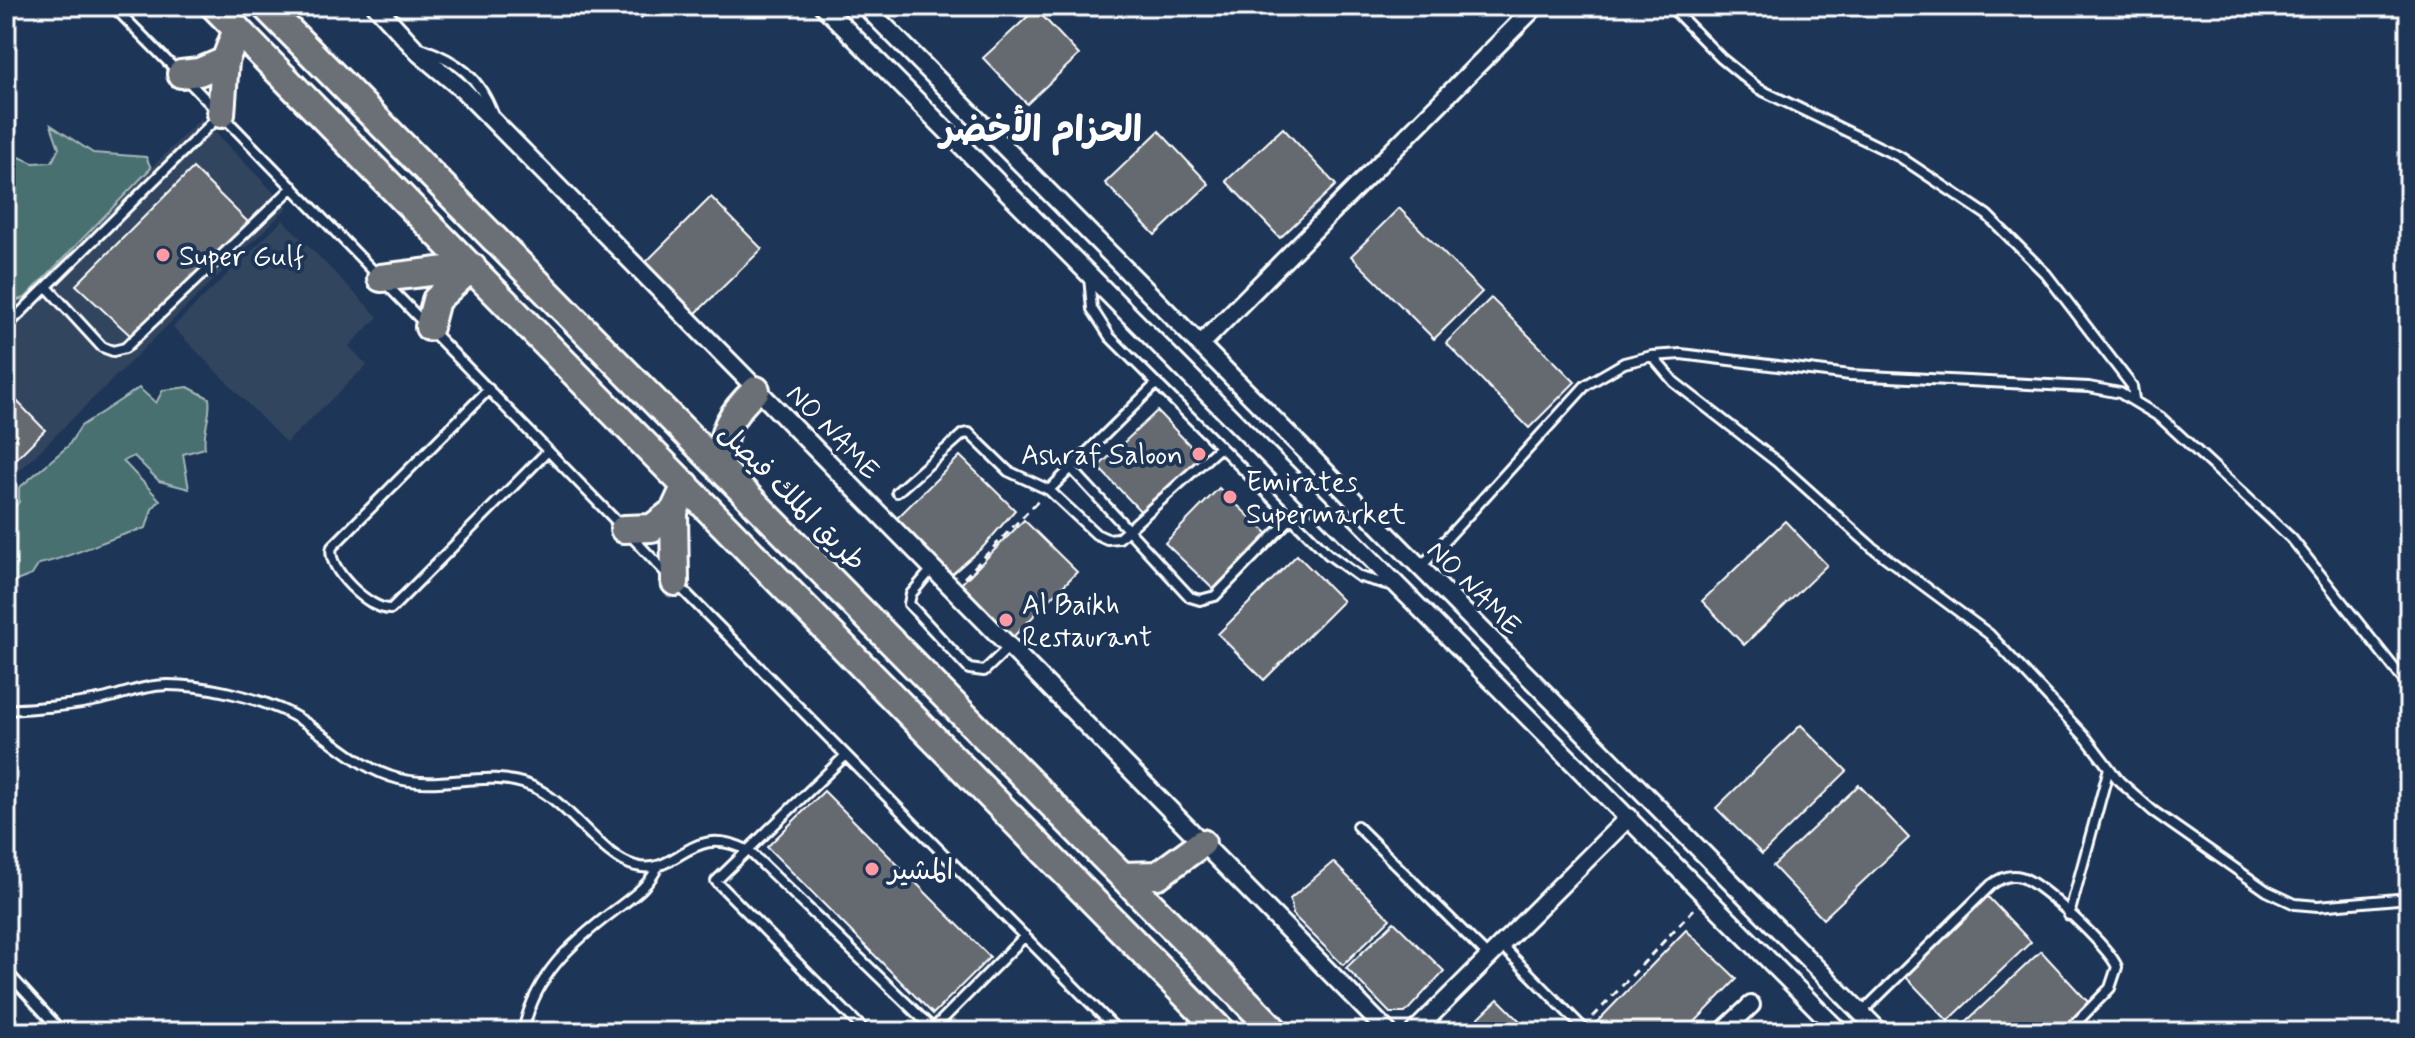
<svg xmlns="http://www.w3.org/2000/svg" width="2415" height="1038" font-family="Mynerve,'Playpen Sans Arabic',sans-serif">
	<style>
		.built { fill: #33455e }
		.green { fill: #4a6f71; stroke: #a4b7b8; stroke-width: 2 }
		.building { fill: #656b70; stroke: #fff; stroke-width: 2 }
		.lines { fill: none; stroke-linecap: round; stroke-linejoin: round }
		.service-casing { stroke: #fff; stroke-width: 14 }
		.minor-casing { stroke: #fff; stroke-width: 22 }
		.primary-casing { stroke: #fff; stroke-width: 32 }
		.path { stroke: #fff; stroke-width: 3; stroke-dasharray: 8 6; stroke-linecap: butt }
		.service { stroke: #1d3557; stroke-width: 8 }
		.minor { stroke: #1d3557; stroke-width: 16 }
		.primary { stroke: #6b6f75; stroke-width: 26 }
		.poi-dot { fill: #ff9aa2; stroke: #1d3557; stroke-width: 3 }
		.labels { text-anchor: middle; stroke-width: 8; stroke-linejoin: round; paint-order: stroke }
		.poi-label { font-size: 28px; fill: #fff; stroke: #1d3557; text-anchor: start }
		.street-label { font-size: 28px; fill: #fff; stroke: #1d3557 }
		.district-label { font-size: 36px; font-weight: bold; fill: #fff; stroke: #1d3557 }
	</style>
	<rect width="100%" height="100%" fill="#1d3557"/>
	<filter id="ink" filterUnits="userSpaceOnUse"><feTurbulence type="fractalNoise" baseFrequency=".0125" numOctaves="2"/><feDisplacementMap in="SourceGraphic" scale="16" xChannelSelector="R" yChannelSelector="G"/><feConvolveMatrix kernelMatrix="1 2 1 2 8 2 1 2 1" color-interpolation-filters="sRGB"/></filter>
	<g filter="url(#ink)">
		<path class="built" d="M201,118l87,89 -282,277v-171z
			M283,220l95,97 -29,29 18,19 -81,78 -113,-116z"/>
		<path class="green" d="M51,125l42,28 53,4 5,11 -126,130 -19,5v-119l5,-1 -5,-9v-23l27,12 19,-1 7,-14z
			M188,387l21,11c3,19 -7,31 -4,50l-22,6 6,35 -30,-8 -25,-25 -11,5 37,39 -8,9 -6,19c-38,9 -69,28 -107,36l-7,11 -26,10v-68l13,-15v-14l49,-42 13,-20 58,-38 17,15 7,-13z"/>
		<path class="building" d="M629,6h23l-11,12z
			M1036,9l43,46 -52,49 -44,-46z
			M1283,128l53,57 -56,53 -54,-57z
			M1159,131l50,53 -54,51 -50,-52z
			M193,168l58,57 -118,113 -57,-53z
			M711,197l51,52 -72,70 -50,-51z
			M1399,208l83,84 -48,47 -83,-83z
			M1491,298l84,84 -46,46 -83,-85z
			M6,390l39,40 -39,39z
			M1157,411l47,49 -59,56 -47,-49z
			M960,456l55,54 -31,36 -35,31 -56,-55z
			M1219,488l49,46 -54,56 -49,-47z
			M1024,520l53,52 -66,67 -53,-52z
			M1785,521l42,44 -83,80 -42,-44z
			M1297,555l46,46 -79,79 -46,-46z
			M1801,725l46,46 -85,83 -46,-46z
			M1859,785l50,53 -86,81 -50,-53z
			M824,791l166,166 -57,57 -166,-167z
			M1333,862l57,57 -47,46 -50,-50 -3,-16z
			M1987,896l44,46 -83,79 -44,-46z
			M1394,922l50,49 -39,42h-15l-44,-45z
			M1686,930l51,49 -52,53h-83l-8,-7z
			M2041,951l48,52 -31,29h-103z
			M1498,999l33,33h-67z"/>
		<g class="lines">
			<g class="service-casing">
				<path id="service" d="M113,6l64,65
					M1670,6l51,52 38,31 141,68 87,58 59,59 86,112 2,13
					M421,48c37,13 58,29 72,66
					M187,80l27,28
					M224,117l397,409
					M1089,277l3,32 18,28 218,217 32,23 37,10
					M47,287l55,60 11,4 12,-3 168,-161
					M6,327l212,-210
					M1652,356l22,26 103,80 96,86 116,86 98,105 32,42 34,30 114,80 28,13 23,2 91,-8
					M489,389l-157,158c-7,21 39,64 59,62l157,-158
					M1071,468l119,129 10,3 15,-4 77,-79
					M1049,490l108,-107
					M897,492l66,-58 6,-1 39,38 41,19 47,44 11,5 12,-1 101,-91
					M631,536l37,39
					M1420,568l166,-183 38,-22 28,-7 29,-2 169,21 239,12 31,6 40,24 132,122 117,148
					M932,569l-21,25 -2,10 60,65 15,2 25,-24
					M678,585l441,447
					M6,710c32,-2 65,-4 97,-11 21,-5 42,-14 65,-14 35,0 79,10 112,24 44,19 72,58 119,70 45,11 88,-11 132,7 37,14 70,72 105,80 42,11 54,-46 113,-15l184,178
					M844,757l-128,124 150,151
					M1357,826l132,131
					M2069,915l40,-147
					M1501,945l86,87
					M6,971l56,61
					M1861,1013l130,-128c9,-7 19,-11 30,-8 20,6 89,71 96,90l-7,21 -43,44
					M523,1032c12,-57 47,-88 92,-122 17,-13 34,-24 43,-44
					M930,1032l95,-96"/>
			</g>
			<g class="minor-casing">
				<path id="minor" d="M376,6l44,48 43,36 925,942
					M823,6l1017,1026
					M865,6l1015,1026
					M1200,345l336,-339
					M1414,1032l215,-215
					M1722,1032l29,-27"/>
			</g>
			<g class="primary-casing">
				<path id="primary" d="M214,6l1008,1026
					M265,6l1011,1026
					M181,74l18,-2 26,-11
					M221,114l4,-53 12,-32
					M381,278l91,-11
					M429,327l7,-27 36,-33
					M720,467c1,-36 10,-53 36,-77
					M624,529l28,-1 22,-17
					M675,582l-1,-71 12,-26
					M1122,876l36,-1 44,-32"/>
			</g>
			<path class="path" d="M964,578l75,-78
				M1593,1017l101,-108
				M1084,1032l8,-10"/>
			<use href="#service" class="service"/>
			<use href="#minor" class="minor"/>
			<use href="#primary" class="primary"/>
		</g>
	</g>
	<g class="poi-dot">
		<circle cx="163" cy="255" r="8"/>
		<circle cx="1199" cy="454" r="8"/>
		<circle cx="1230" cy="497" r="8"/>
		<circle cx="1006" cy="620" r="8"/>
		<circle cx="872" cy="869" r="8"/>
	</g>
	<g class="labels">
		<g class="poi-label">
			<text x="179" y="265">Super Gulf</text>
			<text x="1183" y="464" text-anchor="end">Ashraf Saloon</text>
			<text x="1246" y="491">Emirates<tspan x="1246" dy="32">Supermarket</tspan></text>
			<text x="1022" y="614">Al Baikh<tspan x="1022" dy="32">Restaurant</tspan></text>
			<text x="888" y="879">المشير</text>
		</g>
		<g class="street-label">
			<text transform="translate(834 431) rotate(46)" y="10">NO NAME</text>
			<text transform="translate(793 496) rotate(45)" y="10">طريق الملك فيصل</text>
			<text transform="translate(1475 587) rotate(45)" y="10">NO NAME</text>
		</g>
		<g class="district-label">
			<text x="1041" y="141">الحزام الأخضر</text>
		</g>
	</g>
	<rect width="2415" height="1038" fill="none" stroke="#1d3557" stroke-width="32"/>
	<rect x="16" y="16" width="2383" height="1006" fill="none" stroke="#fff" stroke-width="3" filter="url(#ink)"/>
</svg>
